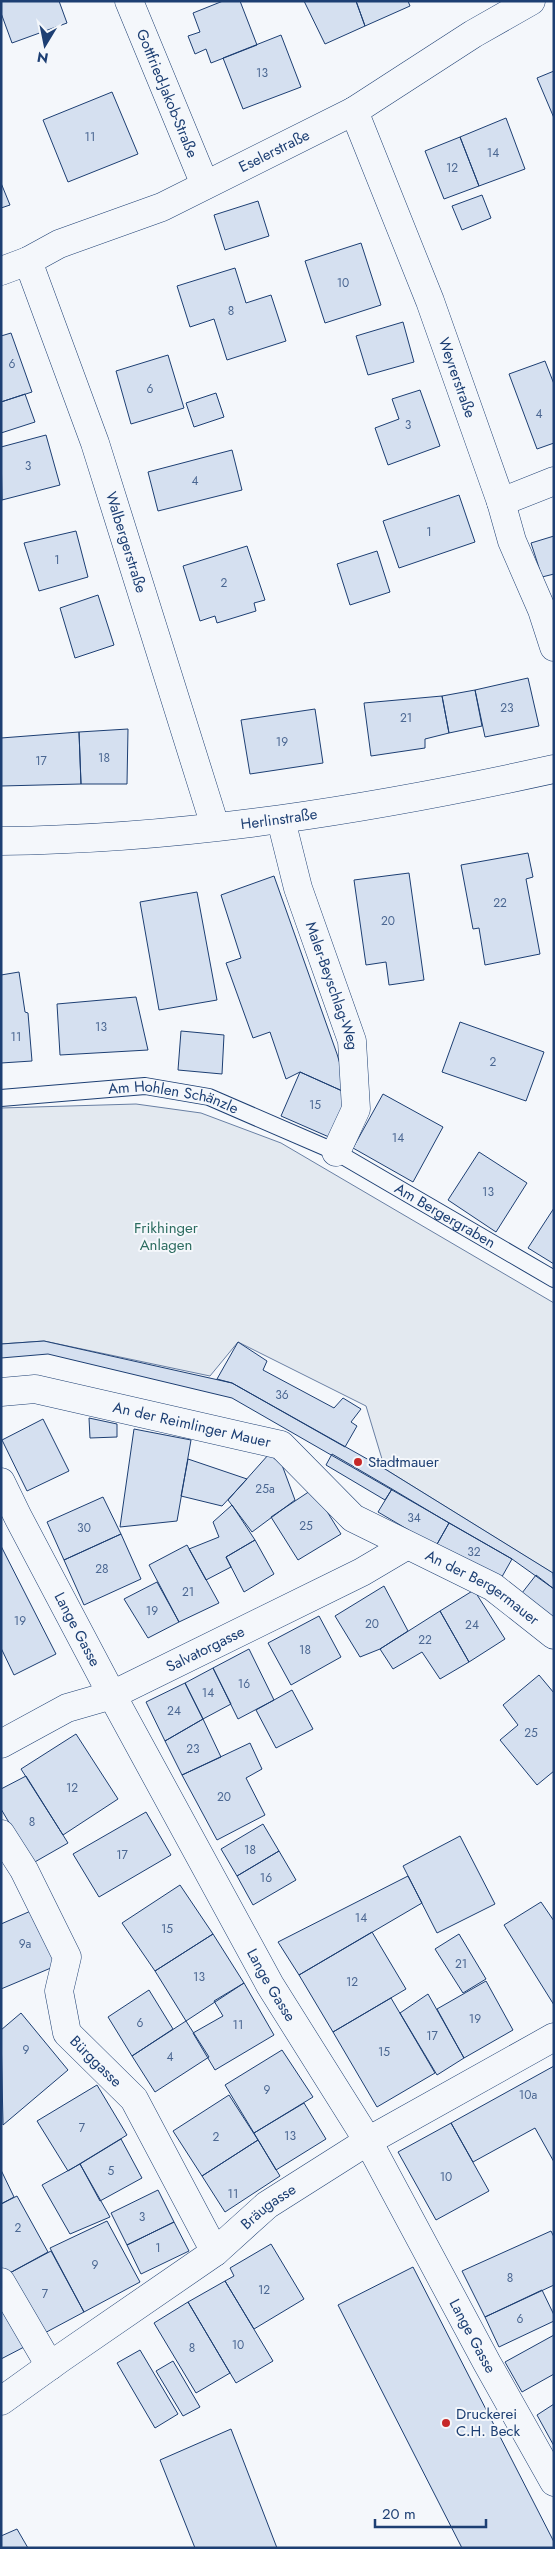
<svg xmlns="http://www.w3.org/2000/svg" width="555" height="2549" font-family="Jost,sans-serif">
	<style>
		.green { fill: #e3e9f0; stroke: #687fa3 }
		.building { fill: #d5e0f0; stroke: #1d3f73 }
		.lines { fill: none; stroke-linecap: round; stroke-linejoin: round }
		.lane-casing { stroke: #1d3f73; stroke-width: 18 }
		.street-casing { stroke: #1d3f73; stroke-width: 29 }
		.primary-casing { stroke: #1d3f73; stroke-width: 29 }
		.lane { stroke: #f4f7fb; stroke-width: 16 }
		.street { stroke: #f4f7fb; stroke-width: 28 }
		.primary { stroke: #f4f7fb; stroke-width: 28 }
		.poi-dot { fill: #c62828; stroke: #f4f7fb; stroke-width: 2 }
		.labels { text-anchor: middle; stroke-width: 4; stroke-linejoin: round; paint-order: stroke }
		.number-label { font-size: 12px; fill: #4b6792 }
		.street-label { font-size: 15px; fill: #1d3f73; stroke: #f4f7fb }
		.park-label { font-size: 15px; fill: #2c6c60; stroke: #f4f7fb }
		.poi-label { font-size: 15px; fill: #1d3f73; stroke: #f4f7fb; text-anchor: start }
	</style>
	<rect width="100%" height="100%" fill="#f4f7fb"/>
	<path class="green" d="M136,1104l65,9 80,30 273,160v271l-169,-105 -19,-63 -128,-64 -28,34 -166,-35 -43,3v-236z"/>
	<path class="building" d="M1,1h58l8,22 -55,20 -11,-30z
		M223,1h17l17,44 -46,18 -5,-14 -11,5 -7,-18 12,-4 -7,-19z
		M304,1h52l9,25 -40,18z
		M356,1h52l2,5 -45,20z
		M281,35l20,52 -58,22 -20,-51z
		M554,71v47l-17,-40z
		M112,92l26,62 -70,28 -25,-62z
		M506,118l19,51 -46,17 -19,-49z
		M460,137l19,49 -35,13 -19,-48z
		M1,183l9,22 -9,3z
		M482,195l9,23 -29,12 -10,-24z
		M258,201l11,35 -44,14 -11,-35z
		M361,243l20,62 -56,18 -20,-62z
		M235,268l11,35 25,-8 15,46 -59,19 -13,-41 -24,8 -13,-41z
		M403,322l11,40 -46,13 -12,-39z
		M11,333l21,59 -31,10v-66z
		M168,355l16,53 -53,16 -15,-53z
		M545,361l9,23v59l-17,6 -28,-75z
		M420,390l20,56 -52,19 -13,-37 24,-9 -7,-20z
		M216,393l8,24 -30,10 -8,-24z
		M25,394l10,28 -34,11v-31z
		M46,435l14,50 -58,15 -1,-53z
		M232,450l10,40 -84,21 -10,-39z
		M459,495l16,47 -76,26 -16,-47z
		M76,531l12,46 -49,14 -15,-48z
		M554,536v38l-12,3 -11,-34z
		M247,546l18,54 -11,3 2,8 -39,12 -2,-7 -15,5 -17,-55z
		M377,551l13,41 -40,13 -13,-41z
		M98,595l16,50 -39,13 -15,-50z
		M528,678l11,48 -54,11 -10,-47z
		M475,690l7,36 -33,7 -7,-37z
		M442,696l7,37 -24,6v9l-54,8 -7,-53z
		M315,709l8,54 -73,11 -9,-54z
		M128,729l-1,55h-46l-2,-52z
		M79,732l2,52 -80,2v-48z
		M528,853l5,24 -7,2 14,75 -55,11 -6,-37 -6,1 -12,-64z
		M409,873l15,107 -35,5 -3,-23 -20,3 -12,-85z
		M274,876l63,178 12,40 -49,-22 -14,7 -16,-47 -17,6 -27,-75 15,-5 -20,-63z
		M197,892l20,108 -58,10 -19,-108z
		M19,972l6,40 3,1 4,48 -31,2v-88z
		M136,997l12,53 -88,5 -3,-51z
		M460,1022l84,30 -18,49 -84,-29z
		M181,1031l43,4 -2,39 -44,-4z
		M300,1072l49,22 -20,43 -48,-21z
		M383,1094l60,33 -30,55 -60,-34z
		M479,1152l48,31 -31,49 -48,-32z
		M554,1208v56l-26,-16z
		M44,1341l188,42 153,86 168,104 1,16 -42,-30 -280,-161 -184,-44 -47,4v-14z
		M238,1342l29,19 -4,9 71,38 9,-10 18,11 -10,13 6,4 -12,21 -113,-64 -15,-4z
		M89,1418l28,6v13l-27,1z
		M43,1419l26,52 -42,20 -25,-51z
		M134,1429l57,11 -14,81 -57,6z
		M269,1454l13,11 13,35 -43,32 -24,-32z
		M332,1454l60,35 -7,11 -59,-35z
		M188,1459l59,20 -25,27 -41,-10z
		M313,1489l28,45 -43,26 -27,-43z
		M392,1489l57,34 -13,23 -58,-34z
		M103,1497l18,37 -57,26 -17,-38z
		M232,1505l23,35 -29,17 5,10 -25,13 -17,-31 30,-12 -6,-15z
		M449,1523l63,36 -13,23 -63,-36z
		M121,1534l20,45 -57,26 -20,-45z
		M255,1540l19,34 -30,18 -18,-35z
		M187,1545l32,58 -40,19 -30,-57z
		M1,1546l55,108 -42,21 -13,-27z
		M536,1575l18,14v29l-32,-25z
		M157,1582l22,40 -31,16 -24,-39z
		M384,1586l24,45 -28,18 -20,8 -25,-41z
		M474,1590l31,49 -36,23 -29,-51z
		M440,1611l29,51 -29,17 -18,-27 -29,17 -13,-20z
		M319,1616l22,41 -50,28 -23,-42z
		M249,1649l25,51 -36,19 -25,-51z
		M213,1668l18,36 -28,15 -18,-36z
		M539,1675l15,18v78l-17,14 -37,-45 18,-15 -15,-20z
		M185,1683l18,36 -38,22 -19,-39z
		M292,1690l21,39 -37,19 -20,-38z
		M203,1719l18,38 -39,18 -17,-34z
		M76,1734l42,65 -55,36 -42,-66z
		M250,1743l12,26 -16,9 19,37 -48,25 -35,-65z
		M26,1776l42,67 -35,20 -32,-54v-20z
		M146,1812l25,43 -72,42 -26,-43z
		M263,1824l16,27 -42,25 -16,-27z
		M460,1836l35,68 -58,29 -34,-67z
		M279,1851l17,29 -43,25 -16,-29z
		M408,1876l14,27 -123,72 -21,-33z
		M180,1885l33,49 -58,37 -33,-48z
		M541,1902l13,19v84l-50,-80z
		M33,1910l25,55 -57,24v-65z
		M372,1932l34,57 -73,43 -34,-57z
		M213,1934l31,49 -58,38 -31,-50z
		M459,1934l27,45 -23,14 -28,-44z
		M486,1981l27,49 -49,28 -27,-49z
		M244,1983l30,52 -59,35 -22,-37 30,-17 -9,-15z
		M149,1990l24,39 -41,27 -24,-39z
		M428,1994l36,64 -27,17 -37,-62z
		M391,1998l44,75 -58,34 -44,-75z
		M21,2013l47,57 -65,55 -2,-95z
		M186,2021l23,36 -54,35 -23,-36z
		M282,2050l31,47 -59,36 -29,-48z
		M554,2066v96l-19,-34 -62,34 -22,-39z
		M97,2085l30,50 -59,36 -31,-50z
		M229,2095l29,45 -56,36 -29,-45z
		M304,2103l22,36 -50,31 -22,-37z
		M451,2123l38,68 -53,29 -38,-68z
		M121,2139l21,39 -42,23 -20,-37z
		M258,2140l22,36 -55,36 -23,-36z
		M80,2164l30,53 -40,17 -28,-49z
		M1,2170l13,27 -13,7z
		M158,2190l16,32 -47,23 -16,-32z
		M17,2196l31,56 -42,23 -5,-8v-63z
		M107,2221l33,61 -56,30 -34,-64z
		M174,2222l15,29 -48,23 -14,-29z
		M551,2231l3,6v48l-69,32 -23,-46z
		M271,2244l33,55 -50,30 -29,-48 9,-5 -4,-8z
		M51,2251l33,61 -45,24 -33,-61z
		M413,2267l141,275v6h-92l-124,-243z
		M225,2281l48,80 -37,22 -48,-81z
		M542,2290l12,25v6l-55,26 -14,-30z
		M1,2299l25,47 -25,13z
		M188,2302l42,71 -34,20 -42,-70z
		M554,2335v39l-32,18 -17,-30z
		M140,2350l38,64 -23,14 -38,-65z
		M173,2361l27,46 -17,9 -27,-45z
		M554,2404v42l-17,-31z
		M231,2429l46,119h-82l-35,-88z
		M17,2529l11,19h-27v-12z"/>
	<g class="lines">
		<g class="lane-casing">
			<g id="lane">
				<path id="s1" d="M1,1098l144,-12 64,11 127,55 218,127"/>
			</g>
		</g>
		<g class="street-casing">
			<g id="street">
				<path id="s2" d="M129,1l76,184"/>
				<path id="s3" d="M354,111l76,190 71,201 11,39 30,69 12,37"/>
				<path id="s4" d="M28,261l67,182 120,383"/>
				<path id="s5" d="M1,271l27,-10 31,-17 103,-37 192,-96 119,-77 58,-33"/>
				<path d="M501,502l53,-21"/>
				<path id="s6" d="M281,820l17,68 54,153 4,68 -20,43"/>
				<path id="s7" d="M1,1392l34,-3 246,56 72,73 140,69 61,48"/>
				<path id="s8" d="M1,1482l17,35 94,178 158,290 98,156 119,222 67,119"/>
				<path id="s9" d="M1,1744l66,-36 45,-13 250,-123 44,-26"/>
				<path id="s10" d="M1,1834l23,36 43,87 -8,34 8,42 67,66 81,153"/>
				<path d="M1,2282l49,84"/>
				<path id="s11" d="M1,2401l60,-43 154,-106 52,-47 101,-64 186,-104"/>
			</g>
		</g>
		<g class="primary-casing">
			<g id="primary">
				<path id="s12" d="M1,841c187,-2 371,-32 553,-72"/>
			</g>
		</g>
		<use href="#lane" class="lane"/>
		<use href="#street" class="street"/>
		<use href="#primary" class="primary"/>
	</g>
	<g class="poi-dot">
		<circle cx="358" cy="1462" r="5"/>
		<circle cx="446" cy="2423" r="5"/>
	</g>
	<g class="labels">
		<g class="number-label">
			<text x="262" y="77">13</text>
			<text x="90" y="141">11</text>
			<text x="493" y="157">14</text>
			<text x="452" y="172">12</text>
			<text x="343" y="287">10</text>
			<text x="231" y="315">8</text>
			<text x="12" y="368">6</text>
			<text x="150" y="393">6</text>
			<text x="539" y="418">4</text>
			<text x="408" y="429">3</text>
			<text x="28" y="470">3</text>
			<text x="195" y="485">4</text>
			<text x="429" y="536">1</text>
			<text x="57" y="564">1</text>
			<text x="224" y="587">2</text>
			<text x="507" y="712">23</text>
			<text x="406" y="722">21</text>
			<text x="282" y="746">19</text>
			<text x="104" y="762">18</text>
			<text x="41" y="765">17</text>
			<text x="500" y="907">22</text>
			<text x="388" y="925">20</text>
			<text x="101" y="1031">13</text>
			<text x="16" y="1041">11</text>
			<text x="493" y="1066">2</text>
			<text x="315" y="1109">15</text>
			<text x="398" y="1142">14</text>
			<text x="488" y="1196">13</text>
			<text x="282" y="1399">36</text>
			<text x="265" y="1493">25a</text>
			<text x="414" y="1522">34</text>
			<text x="306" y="1530">25</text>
			<text x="84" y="1532">30</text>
			<text x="474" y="1556">32</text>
			<text x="102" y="1573">28</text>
			<text x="188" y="1596">21</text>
			<text x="152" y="1615">19</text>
			<text x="20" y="1625">19</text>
			<text x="372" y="1628">20</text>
			<text x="472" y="1629">24</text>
			<text x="425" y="1644">22</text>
			<text x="305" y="1654">18</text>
			<text x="244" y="1688">16</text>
			<text x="208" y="1697">14</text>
			<text x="174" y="1715">24</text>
			<text x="531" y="1737">25</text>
			<text x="193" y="1753">23</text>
			<text x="72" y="1792">12</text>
			<text x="224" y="1801">20</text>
			<text x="32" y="1826">8</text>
			<text x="250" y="1854">18</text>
			<text x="122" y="1859">17</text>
			<text x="266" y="1882">16</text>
			<text x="361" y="1922">14</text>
			<text x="167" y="1933">15</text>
			<text x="25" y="1948">9a</text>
			<text x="461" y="1968">21</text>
			<text x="199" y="1981">13</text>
			<text x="352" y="1986">12</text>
			<text x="475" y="2023">19</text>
			<text x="140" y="2027">6</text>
			<text x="238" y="2029">11</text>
			<text x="432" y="2040">17</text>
			<text x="26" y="2054">9</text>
			<text x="384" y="2056">15</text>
			<text x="170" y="2061">4</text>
			<text x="267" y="2094">9</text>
			<text x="528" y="2099">10a</text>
			<text x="82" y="2132">7</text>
			<text x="290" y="2140">13</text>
			<text x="216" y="2141">2</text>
			<text x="111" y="2175">5</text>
			<text x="446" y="2181">10</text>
			<text x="233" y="2198">11</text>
			<text x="142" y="2221">3</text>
			<text x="18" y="2232">2</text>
			<text x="158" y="2252">1</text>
			<text x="95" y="2269">9</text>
			<text x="510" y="2282">8</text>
			<text x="264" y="2294">12</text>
			<text x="45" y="2298">7</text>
			<text x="520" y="2323">6</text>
			<text x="238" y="2349">10</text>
			<text x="192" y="2352">8</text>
		</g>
		<g class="street-label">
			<text dy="5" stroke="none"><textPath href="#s2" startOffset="100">Gottfried-Jakob-Straße</textPath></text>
			<text dy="5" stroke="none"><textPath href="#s5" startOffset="299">Eselerstraße</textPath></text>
			<text dy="5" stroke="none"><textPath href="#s3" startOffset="286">Weyrerstraße</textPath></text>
			<text dy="5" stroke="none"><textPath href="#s4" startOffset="298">Walbergerstraße</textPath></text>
			<text dy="5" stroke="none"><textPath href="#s12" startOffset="279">Herlinstraße</textPath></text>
			<text dy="5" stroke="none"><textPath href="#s6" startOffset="174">Maler-Beyschlag-Weg</textPath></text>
			<text dy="5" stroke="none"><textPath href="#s1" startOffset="174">Am Hohlen Schänzle</textPath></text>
			<text dy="5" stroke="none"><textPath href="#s1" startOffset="474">Am Bergergraben</textPath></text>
			<text dy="5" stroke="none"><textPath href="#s7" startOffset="195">An der Reimlinger Mauer</textPath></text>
			<text dy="5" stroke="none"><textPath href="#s7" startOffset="536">An der Bergermauer</textPath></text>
			<text dy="5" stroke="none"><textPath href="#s8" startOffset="166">Lange Gasse</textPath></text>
			<text dy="5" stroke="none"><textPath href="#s9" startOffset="226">Salvatorgasse</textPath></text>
			<text dy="5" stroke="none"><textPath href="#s8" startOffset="571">Lange Gasse</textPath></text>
			<text dy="5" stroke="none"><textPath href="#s10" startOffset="258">Bürggasse</textPath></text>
			<text dy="5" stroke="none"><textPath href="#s11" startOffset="331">Bräugasse</textPath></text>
			<text dy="5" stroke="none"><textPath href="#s8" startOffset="976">Lange Gasse</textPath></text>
		</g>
		<g class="park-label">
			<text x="166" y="1233">Frikhinger<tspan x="166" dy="17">Anlagen</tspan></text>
		</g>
		<g class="poi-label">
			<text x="368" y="1467">Stadtmauer</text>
			<text x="456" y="2419">Druckerei<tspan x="456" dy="17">C.H. Beck</tspan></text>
		</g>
	</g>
	<rect width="555" height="2549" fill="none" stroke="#1d3f73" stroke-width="5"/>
	<g transform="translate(45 45) rotate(190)" stroke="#f4f7fb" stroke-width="4" paint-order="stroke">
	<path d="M0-4L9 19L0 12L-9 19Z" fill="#1d3f73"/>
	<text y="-8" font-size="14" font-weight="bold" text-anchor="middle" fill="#1d3f73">N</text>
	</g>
	<path d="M375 2519v8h111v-8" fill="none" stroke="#1d3f73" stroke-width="2.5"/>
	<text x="382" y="2519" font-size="15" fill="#1d3f73" stroke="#f4f7fb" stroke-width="4" paint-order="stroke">20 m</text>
</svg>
